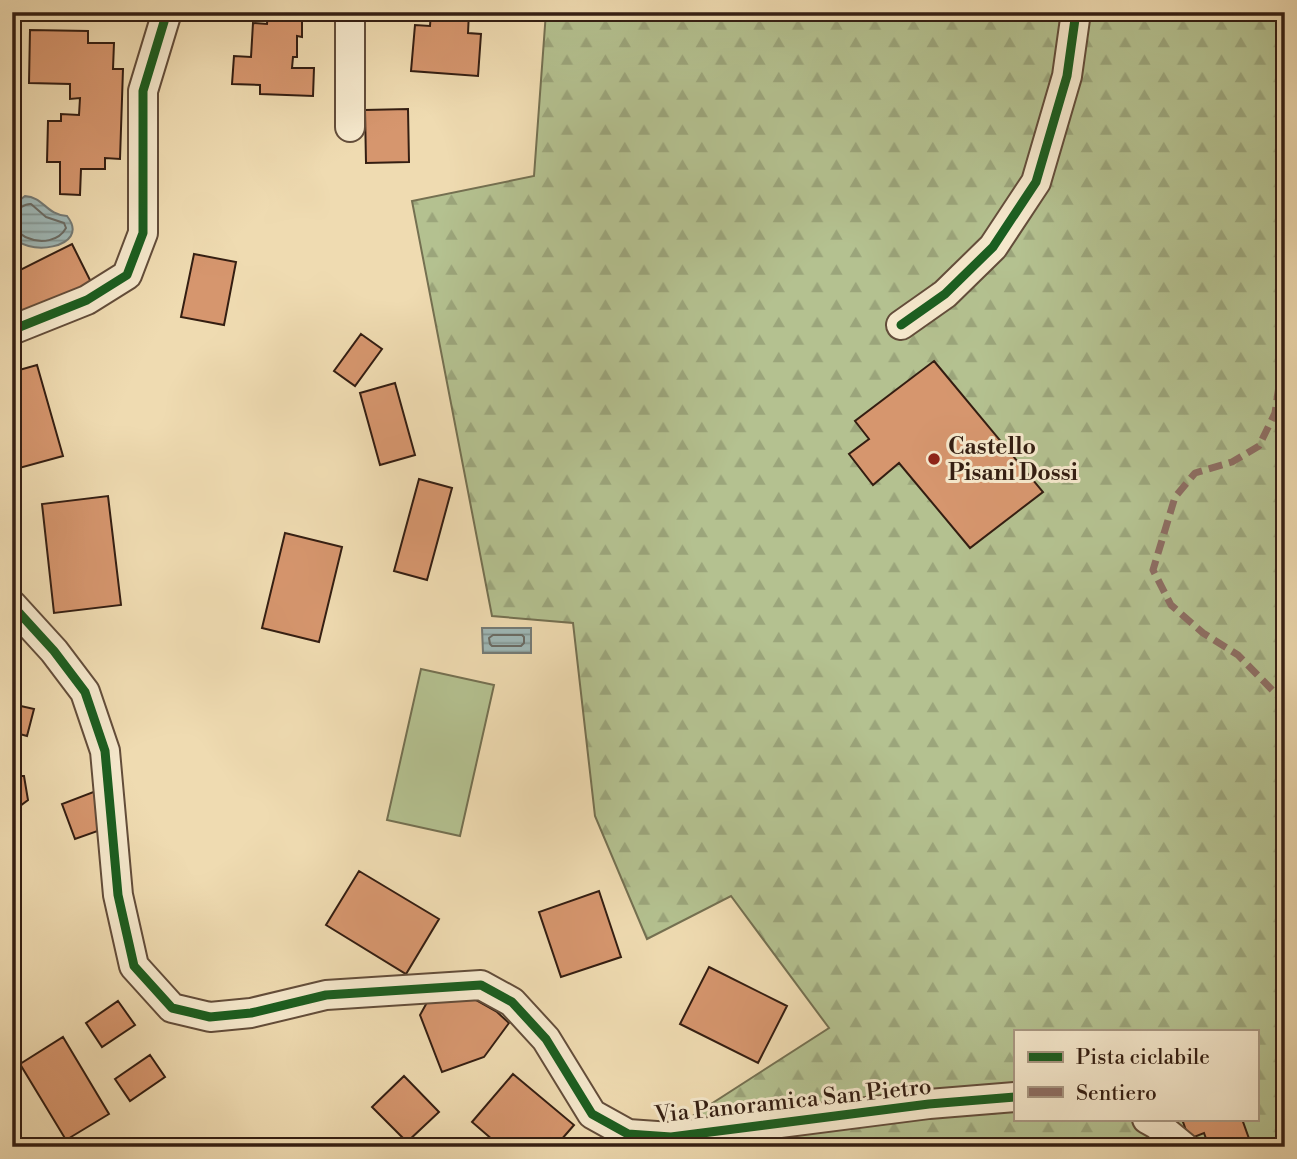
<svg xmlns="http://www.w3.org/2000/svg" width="1297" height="1159" font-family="'Libre Bodoni',serif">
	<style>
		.forest { fill: url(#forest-firs); stroke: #747051; stroke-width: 2; fill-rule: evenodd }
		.pitch { fill: #b4c190; stroke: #747051; stroke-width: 2 }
		.water { fill: url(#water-rules); stroke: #747a75; stroke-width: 2 }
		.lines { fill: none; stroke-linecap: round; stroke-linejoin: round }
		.shore { stroke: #6a6b64; stroke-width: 2 }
		.building { fill: #d6966e; stroke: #341e12; stroke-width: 2 }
		.minor-casing { stroke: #634d3a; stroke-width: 32 }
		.minor { stroke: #f5e8cc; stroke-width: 28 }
		.quiet { stroke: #8d6e63; stroke-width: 7; stroke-dasharray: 14 7; stroke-linecap: butt }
		.cycleway-casing { stroke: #f5e8cc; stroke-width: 13 }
		.cycleway { stroke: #1b5e20; stroke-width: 9 }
		.poi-dot { fill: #8f2418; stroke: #f5e8cc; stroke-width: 2.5 }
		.labels { text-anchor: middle; stroke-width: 6; stroke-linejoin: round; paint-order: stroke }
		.poi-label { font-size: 23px; font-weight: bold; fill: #341e12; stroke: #f5e8cc; text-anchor: start }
		.street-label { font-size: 23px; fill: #341e12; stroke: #f5e8cc }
	</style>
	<defs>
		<pattern id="forest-firs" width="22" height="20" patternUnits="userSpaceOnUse" patternTransform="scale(1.75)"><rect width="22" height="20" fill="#b4c190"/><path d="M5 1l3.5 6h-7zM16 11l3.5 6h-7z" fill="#9ba57b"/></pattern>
		<pattern id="water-rules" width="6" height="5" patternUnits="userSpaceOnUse" patternTransform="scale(1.75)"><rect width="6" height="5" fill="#9fb8b7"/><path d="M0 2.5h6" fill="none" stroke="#829593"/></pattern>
	</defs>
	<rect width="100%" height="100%" fill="#efdbb1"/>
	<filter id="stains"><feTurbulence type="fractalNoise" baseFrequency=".00286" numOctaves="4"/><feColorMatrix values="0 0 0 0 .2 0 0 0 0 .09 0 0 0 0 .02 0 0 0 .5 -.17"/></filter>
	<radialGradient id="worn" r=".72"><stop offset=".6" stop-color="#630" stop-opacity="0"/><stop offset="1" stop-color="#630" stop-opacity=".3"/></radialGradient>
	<path class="forest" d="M546,12h739v1135h-565l-26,-32 135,-87 -98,-132 -84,43 -52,-123 -22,-193 -81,-7 -80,-415 122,-25zM1015,1031h242v88h-242z"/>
	<path class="pitch" d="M421,669l73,16 -34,151 -73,-16z"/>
	<path class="water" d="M25,196c19,1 21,19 42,20 26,33 -46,42 -54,18 -3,-8 -1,-20 -1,-28z
		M482,628h49v25h-48z"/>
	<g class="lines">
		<path class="shore" d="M12,210c8,1 11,-7 19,-6l15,13 18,6 2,5c-7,13 -25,16 -38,10 -7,-2 -8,-7 -16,-8
			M493,635h29l2,2v6l-3,3h-29l-2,-2 -1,-6z"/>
	</g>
	<path class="building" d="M268,12h41v3h-7v22l-5,-1v21h-4l-1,11h22l-1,28 -53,-2v-9l-28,-1 2,-28 17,1 2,-34 14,1z
		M431,12h38l-1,21 13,1 -3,42 -67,-5 4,-46 15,1z
		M30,30l58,1v12h26l-1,26h10l-3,90 -15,-1v11h-24l-1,26 -20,-1v-32h-13l1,-41h13v-7l18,1 1,-17 -10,1v-15l-41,-1z
		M408,109l1,53 -43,1 -1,-53z
		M72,244l20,40 -70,34 -10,-20v-24z
		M194,254l42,8 -12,63 -43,-8z
		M361,334l21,15 -27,37 -21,-15z
		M934,361l109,131 -73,56 -71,-85 -26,22 -24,-31 20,-15 -14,-18z
		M37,365l26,91 -51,14v-98z
		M395,383l20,72 -35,10 -20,-72z
		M419,479l33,9 -25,92 -33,-9z
		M108,496l13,109 -67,8 -12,-109z
		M285,533l57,14 -23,95 -57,-14z
		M12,704l22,5 -7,27 -15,-4z
		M12,776h12l4,24 -16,12z
		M96,791l13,36 -34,12 -13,-35z
		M359,871l80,48 -33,55 -80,-49z
		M599,891l22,66 -60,20 -22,-65z
		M709,967l78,39 -29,57 -78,-39z
		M430,997l44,2 23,13 12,11 -25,34 -42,15 -22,-57z
		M118,1001l17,24 -33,22 -16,-24z
		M63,1037l46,77 -43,26 -46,-76z
		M150,1055l15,22 -35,24 -15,-22z
		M513,1074l61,51 -19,22h-54l-29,-25z
		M404,1076l35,36 -32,30 -35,-35z
		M1182,1119h60l10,28h-43l-5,-14 -15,6z"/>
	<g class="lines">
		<g class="minor-casing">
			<path id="minor" d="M350,127v-115
				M901,325l44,-31 48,-47 43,-65 31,-106 9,-64
				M12,330l75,-30 40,-25 16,-42v-142l24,-79
				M12,605l42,46 31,41 20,59 13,144 16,71 38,42 38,9 41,-4 75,-18 155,-10 31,17 34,37 46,75 36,20 43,3 258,-33 86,-7
				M1147,1119l9,5 28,23"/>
		</g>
		<use href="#minor" class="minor"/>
		<path class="quiet" d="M1285,257v9
			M1285,345l-10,68 -16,33 -27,16 -37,11 -20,24 -22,73 18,35 32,28 35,22 47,48"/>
		<g class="cycleway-casing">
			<path id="cycleway" d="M901,325l44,-31 48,-47 43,-65 31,-106 9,-64
				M12,330l75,-30 40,-25 16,-42v-142l24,-79
				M12,605l42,46 31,41 20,59 13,144 16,71 38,42 38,9 41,-4 75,-18 155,-10 31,17 34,37 46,75 36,20 43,3 258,-33 86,-7"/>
		</g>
		<use href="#cycleway" class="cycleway"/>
	</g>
	<circle class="poi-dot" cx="934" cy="459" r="7"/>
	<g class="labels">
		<g class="poi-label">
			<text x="948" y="454">Castello<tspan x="948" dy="26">Pisani Dossi</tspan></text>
		</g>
		<g class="street-label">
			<text transform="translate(793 1100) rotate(-6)" y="8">Via Panoramica San Pietro</text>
		</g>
	</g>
	<rect width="1297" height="1159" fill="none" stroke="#efdbb1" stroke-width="42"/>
	<rect x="14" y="14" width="1269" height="1131" fill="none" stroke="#341e12" stroke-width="3.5"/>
	<rect x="21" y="21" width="1255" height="1117" fill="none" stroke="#341e12" stroke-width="2"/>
	<rect x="1014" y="1030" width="245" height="91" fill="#f5e8cc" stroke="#a89782" stroke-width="2"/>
	<rect x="1028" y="1052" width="35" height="10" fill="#1b5e20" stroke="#a89782" stroke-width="2"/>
	<text x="1076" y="1064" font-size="21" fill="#341e12">Pista ciclabile</text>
	<rect x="1028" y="1087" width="35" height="10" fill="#8d6e63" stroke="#a89782" stroke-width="2"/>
	<text x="1076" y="1100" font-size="21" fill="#341e12">Sentiero</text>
	<rect width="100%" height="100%" filter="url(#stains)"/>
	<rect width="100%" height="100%" fill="url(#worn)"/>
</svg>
